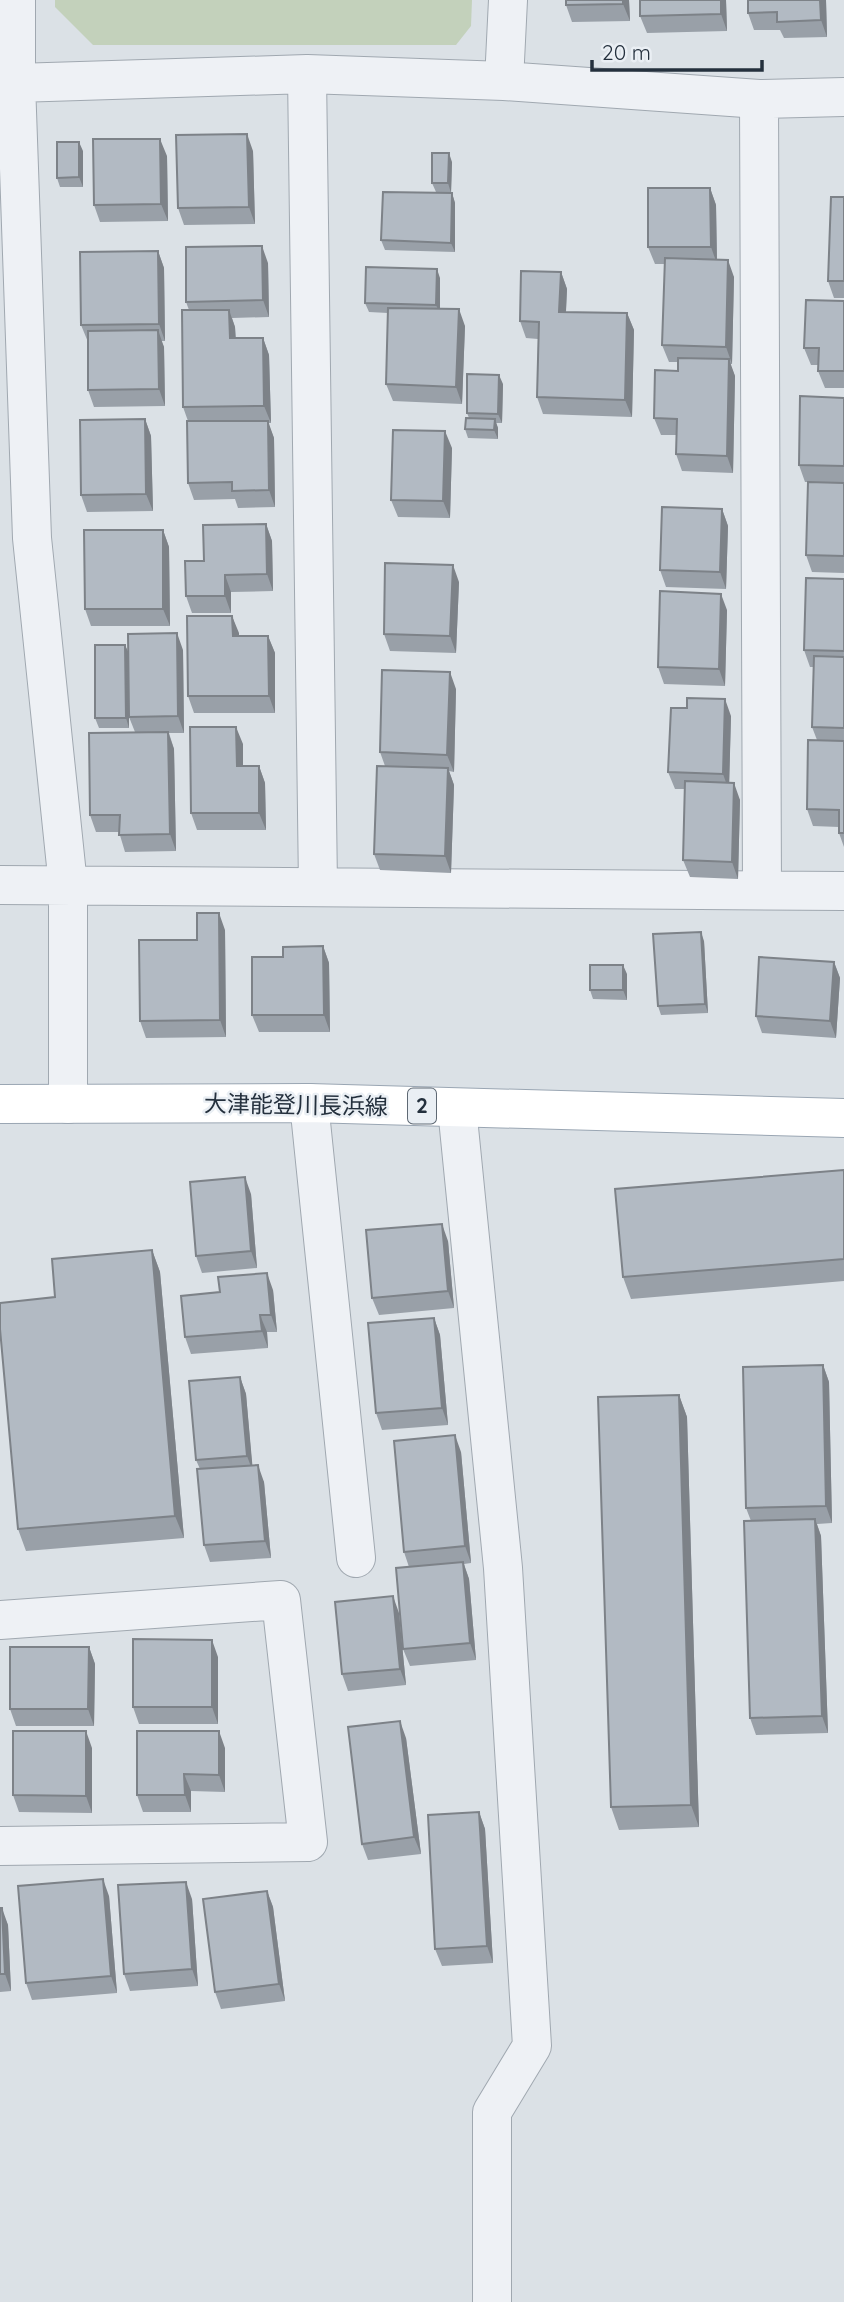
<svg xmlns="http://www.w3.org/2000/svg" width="844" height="2302" font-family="Quicksand,'Noto Sans JP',sans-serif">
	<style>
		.green { fill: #c3d1bb }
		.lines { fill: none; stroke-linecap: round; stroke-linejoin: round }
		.street-casing { stroke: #a0a8b0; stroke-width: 40 }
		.primary-casing { stroke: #9aa6b3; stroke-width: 40 }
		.street { stroke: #eef1f5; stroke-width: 38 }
		.primary { stroke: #fff; stroke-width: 38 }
		.wall { fill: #99a0a8 }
		.shaded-wall { fill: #7d8288 }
		.building { fill: #b2bac3; stroke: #7d8288; stroke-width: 2 }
		.labels { text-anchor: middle; stroke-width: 5; stroke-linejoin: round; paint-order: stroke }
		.shield { fill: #eaeff4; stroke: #5f6974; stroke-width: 2 }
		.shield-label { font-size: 21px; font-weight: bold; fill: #24303d }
		.street-label { font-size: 23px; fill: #24303d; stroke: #eaeff4 }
	</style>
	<rect width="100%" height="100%" fill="#dbe1e6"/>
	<path class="green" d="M55,0h417l-1,26 -15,19h-363l-38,-38z"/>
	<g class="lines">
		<g class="street-casing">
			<path id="street" d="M16,0v83l16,455 36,347v219
				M307,74l11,812
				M504,81l4,-81
				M16,83l291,-9 197,7 255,18 85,-2
				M759,99l3,791
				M0,885l844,6
				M309,1103l47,455
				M457,1108l46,460 29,478 -40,66v190
				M0,1620l281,-20 27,242 -308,4"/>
		</g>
		<g class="primary-casing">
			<path id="primary" d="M0,1104l309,-1 535,15"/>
		</g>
		<use href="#street" class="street"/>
		<use href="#primary" class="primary"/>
	</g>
	<path class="wall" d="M566,0h63l1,21 -58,1 -6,-17z
		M726,0l1,31 -80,2 -7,-17z
		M826,0l1,37 -43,1 -4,-8h-26l-6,-17z
		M83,151v36h-23l-3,-9z
		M253,151l2,73 -71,1 -6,-17z
		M167,156l1,65 -68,1 -6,-17z
		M452,162l-1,31 -15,-1 -4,-9z
		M710,188l6,17 1,55 17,17 -2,87h-2l5,12 -2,97 -51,-2 -6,-17v-19h-15l-7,-17 24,-47v-9h-9l-7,-17 3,-81h-10l-7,-17z
		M452,193l3,10v49l-70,-2 -4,-10z
		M844,197v101h-10l-6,-17z
		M158,251l6,17 1,73h-4l3,6 1,59 -71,1 -6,-17v-48l-7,-17z
		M268,263l1,54 -37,1 3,9 1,11h27l6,17 2,68h-3l6,15 1,69 -37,1 -3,-9 -41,1 -6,-17v-62l-5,-14 6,-97 -3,-8z
		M561,272l6,17 -1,23 61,1 7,17 -2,87 -89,-3 -6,-17 1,-58 -12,-1 -6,-17z
		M440,278v31l25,17 -3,78 -69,-3 -7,-17 2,-71 -19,-1 -4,-9z
		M844,301v87h-19l-7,-17 1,-6h-8l-7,-17z
		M503,384l-1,39h-6l2,5v11l-30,-1 -3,-9 4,-11 -2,-5z
		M844,398v175l-32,-1 -6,-17 2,-73h-3l-6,-17z
		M145,419l6,17 2,75 -66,1 -6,-17z
		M452,448l-2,70 -52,-1 -7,-17z
		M722,509l6,17 -2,63 -60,-2 -6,-17z
		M266,524l6,17 1,50 -42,1v21h-39l-6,-17 18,-35z
		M163,530l6,17 1,79h-79l-6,-17z
		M844,579v268l-5,-14v-6l-26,-1 -6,-17 10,-69 -5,-13 2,-60h-4l-6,-17z
		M459,582l-3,71 -66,-2 -6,-17z
		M727,610l-2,76 -61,-2 -6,-17z
		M232,616l7,20h29l7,17v60h-81l-6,-17z
		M125,645l4,9 54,-4 1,83h-15l5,16 2,102 -51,1 -6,-20h-23l-6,-17 45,-83 -6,-15v-61v72h-30l-4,-10z
		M456,689l-2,83 -5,-1 5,14 -3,88 -71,-3 -6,-16 11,-88 -5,-14z
		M731,716l-2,67 11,17 -2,79 -48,-2 -7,-17 2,-71h-10l-7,-17z
		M243,744v22h16l6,17 1,47h-69l-6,-17z
		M225,930l1,107 -80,1 -6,-17 57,-81z
		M704,941l4,72 -47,2 -3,-9z
		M323,946l6,17 1,69h-71l-7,-17 31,-58z
		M834,962l6,16 -4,60 -74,-5 -6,-17z
		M627,974v26l-34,-1 -3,-9z
		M844,1170v111l-213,18 -8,-22z
		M251,1194l6,74 -55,5 -6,-17z
		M448,1241l6,67 -75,7 -7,-17z
		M152,1250l8,22 24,266 -158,13 -8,-22 37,-232z
		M273,1290l4,42h-10l1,16 -77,6 -6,-17z
		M434,1318l6,17 8,90 -66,5 -6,-17z
		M823,1365l6,17 3,141 -15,1 4,12 7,197 -72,2 -6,-17 1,-197 -5,-13z
		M240,1377l6,17 6,71 12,17 7,76 -61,4 -6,-17 -4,-76 -4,-9z
		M679,1395l8,22 12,410 -80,3 -8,-23z
		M461,1452l10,111 -7,1 5,15 7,81 -66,6 -7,-17 6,-82 -5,-15z
		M399,1613l7,72 -58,6 -6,-17z
		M89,1647l6,17 -1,62h-78l-6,-17z
		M218,1657v67h-79l-6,-17z
		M406,1738l15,116 -53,6 -6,-16z
		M92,1748v65l-73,-1 -6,-17z
		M225,1748v44l-34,-1v21h-48l-6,-17z
		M479,1812l6,17 8,134 -51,3 -7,-17z
		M267,1891l6,16 12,94 -64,8 -6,-17z
		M109,1896l8,97 -85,7 -6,-17z
		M192,1899l6,87 -68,5 -6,-17z
		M0,1908l8,17 3,66 -11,1z"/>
	<path class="shaded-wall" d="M623,0h6l1,21 -7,-17z
		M721,0h5l1,31 -6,-17z
		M820,0h6l1,37 -6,-17z
		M247,134l6,17 2,73 -6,-17z
		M160,139l7,17 1,65 -7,-17z
		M79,142l4,9v36l-4,-10z
		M449,153l3,9 -1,31 -3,-10z
		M710,188l6,17 1,59 -6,-17z
		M452,193l3,10v49l-4,-9z
		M262,246l6,17 1,54 -6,-17z
		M158,251l6,17 1,73 -6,-17z
		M728,260l6,17 -2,87 -6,-17z
		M437,269l3,9v36l-4,-9z
		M561,272l6,17 -2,40 -6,-17z
		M459,309l6,17 -3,78 -6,-17z
		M229,310l6,17 1,28 -6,-17z
		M627,313l7,17 -2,87 -7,-17z
		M158,330l6,17 1,59 -6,-17z
		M263,338l6,17 2,68 -7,-17z
		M729,359l6,17 -2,97 -6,-17z
		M499,375l4,9 -1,39 -4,-9z
		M145,419l6,17 2,75 -7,-17z
		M495,419l3,9v11l-4,-9z
		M268,421l6,17 1,69 -6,-17z
		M445,431l7,17 -2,70 -7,-17z
		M722,509l6,17 -2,63 -6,-17z
		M266,524l6,17 1,50 -6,-17z
		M163,530l6,17 1,79 -7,-17z
		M453,565l6,17 -3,71 -6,-17z
		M225,575l6,17v21l-6,-17z
		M721,594l6,16 -2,76 -6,-17z
		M232,616l7,17v20l-6,-17z
		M177,633l6,17 1,83 -6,-17z
		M268,636l7,17v60l-6,-17z
		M125,645l4,9v74l-3,-10z
		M450,672l6,17 -2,83 -7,-17z
		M725,699l6,17 -2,75 -6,-17z
		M236,727l7,17v39l-6,-17z
		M168,732l6,17 2,102 -6,-17z
		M259,766l6,17 1,47 -7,-17z
		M448,768l6,17 -3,88 -6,-17z
		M734,783l6,17 -2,79 -6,-17z
		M219,913l6,17 1,107 -6,-17z
		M701,932l3,9 4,72 -3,-9z
		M323,946l6,17 1,69 -6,-17z
		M834,962l6,16 -4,60 -6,-17z
		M623,965l4,9v26l-4,-10z
		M245,1177l6,17 6,74 -6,-17z
		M442,1224l6,17 6,67 -6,-17z
		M152,1250l8,22 24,266 -9,-22z
		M267,1273l6,17 4,42 -6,-17z
		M260,1315l7,17 1,16 -6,-17z
		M434,1318l6,17 8,90 -6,-17z
		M823,1365l6,17 3,141 -6,-17z
		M240,1377l6,17 7,78 -6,-16z
		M679,1395l8,22 12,410 -8,-22z
		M455,1435l6,17 10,111 -6,-17z
		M258,1465l6,17 7,76 -6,-17z
		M815,1519l6,17 7,197 -6,-17z
		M463,1562l6,17 7,81 -6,-17z
		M393,1596l6,17 7,72 -6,-16z
		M212,1640l6,17v67l-6,-17z
		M89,1647l6,17 -1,62 -6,-17z
		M400,1721l6,17 15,116 -7,-17z
		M86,1731l6,17v65l-6,-17z
		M219,1731l6,17v44l-6,-17z
		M184,1774l7,17v21l-6,-17z
		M479,1812l6,17 8,134 -6,-17z
		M103,1879l6,17 8,97 -6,-17z
		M186,1882l6,17 6,87 -6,-17z
		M267,1891l6,16 12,94 -6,-17z
		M2,1908l6,17 3,66 -6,-17z"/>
	<path class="building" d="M566,0h57v4l-57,1z
		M640,0h81v14l-81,2z
		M748,0h72l1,20 -44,2v-10l-29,1z
		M247,134l2,73 -71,1 -2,-73z
		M93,139h67l1,65 -67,1z
		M57,142h22v35l-22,1z
		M432,153h17l-1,30h-16z
		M648,188h62l1,59h-63z
		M383,192l69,1 -1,50 -70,-3z
		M831,197h13v84h-16z
		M262,246l1,54 -77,2v-55z
		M158,251l1,73 -78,1 -1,-73z
		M665,258l63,2 -2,87 -64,-2z
		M366,267l71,2 -1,36 -71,-2z
		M521,271l40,1 -2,40 68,1 -2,87 -88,-3 2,-75 -19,-1z
		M806,300l38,1v70h-26l1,-23h-15z
		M388,308l71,1 -3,78 -70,-3z
		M182,310h47l1,28h33l1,68 -81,1z
		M158,330l1,59 -71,1v-59z
		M678,358l51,1 -2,97 -51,-2 1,-35 -23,-1 1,-48 23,1z
		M467,374l32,1 -1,39 -31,-1z
		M800,396l44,2v68l-45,-1z
		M466,418l29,1 -1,11 -29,-1z
		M145,419l1,75 -65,1 -1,-75z
		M187,421h81l1,69 -37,1v-9l-44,1z
		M393,430l52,1 -2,70 -52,-1z
		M808,482l36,1v73l-38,-1z
		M662,507l60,2 -2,63 -60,-2z
		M266,524l1,50 -42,1v21h-39l-1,-35h19l-1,-36z
		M84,530h79v79h-78z
		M385,563l68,2 -3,71 -66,-2z
		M806,578l38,1v72l-40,-1z
		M660,591l61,3 -2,75 -61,-2z
		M187,616h45l1,20h35l1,60h-81z
		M177,633l1,83 -49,1 -1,-83z
		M95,645h30l1,73h-31z
		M814,656l30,1v71l-32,-1z
		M382,670l68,2 -3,83 -67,-3z
		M687,698l38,1 -2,75 -55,-2 3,-64h16z
		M190,727h46l1,39h22v47h-68z
		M168,732l2,102 -51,1 1,-20h-30l-1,-82z
		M808,740l36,1v92h-5v-23l-32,-1z
		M377,766l71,2 -3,88 -71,-2z
		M685,781l49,2 -2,79 -49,-2z
		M197,913h22l1,107 -80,1 -1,-81h58z
		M701,932l4,72 -47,2 -5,-72z
		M323,946l1,69h-72v-58h31v-10z
		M759,957l75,5 -4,59 -74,-5z
		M590,965h33v25h-33z
		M844,1170v89l-221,18 -8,-88z
		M245,1177l6,74 -55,5 -6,-74z
		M442,1224l6,67 -76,7 -6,-68z
		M152,1250l23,266 -157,13 -18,-200v-26l55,-6 -3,-38z
		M267,1273l4,42h-11l2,16 -77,6 -4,-41 39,-4 -2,-15z
		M434,1318l8,90 -66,5 -8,-90z
		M823,1365l3,141 -80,2 -3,-141z
		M240,1377l7,79 -51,4 -7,-79z
		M679,1395l12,410 -80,2 -13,-410z
		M455,1435l10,111 -61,6 -10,-111z
		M258,1465l7,76 -61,4 -7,-76z
		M815,1519l7,197 -72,2 -6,-197z
		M463,1562l7,81 -67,6 -7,-81z
		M393,1596l7,73 -58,5 -7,-72z
		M133,1639l79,1v67h-79z
		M10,1647h79l-1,62h-78z
		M400,1721l14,116 -52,7 -14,-117z
		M13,1731h73v65l-73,-1z
		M137,1731h82v44l-35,-1 1,21h-48z
		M479,1812l8,134 -52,3 -7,-134z
		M103,1879l8,97 -85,7 -8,-97z
		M186,1882l6,87 -68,5 -6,-89z
		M267,1891l12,93 -64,8 -12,-93z
		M0,1908h2l3,66h-5z"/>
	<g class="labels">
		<rect class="shield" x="408" y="1088.5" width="28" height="35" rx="5"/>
		<g class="shield-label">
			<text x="422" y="1113">2</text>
		</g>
		<g class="street-label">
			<text transform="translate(296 1105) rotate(1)" y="8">大津能登川長浜線</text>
		</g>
	</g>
	<path d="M592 60v10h170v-10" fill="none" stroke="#24303d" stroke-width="3.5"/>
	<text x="602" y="60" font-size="21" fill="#24303d" stroke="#eaeff4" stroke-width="5" paint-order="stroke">20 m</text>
</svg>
